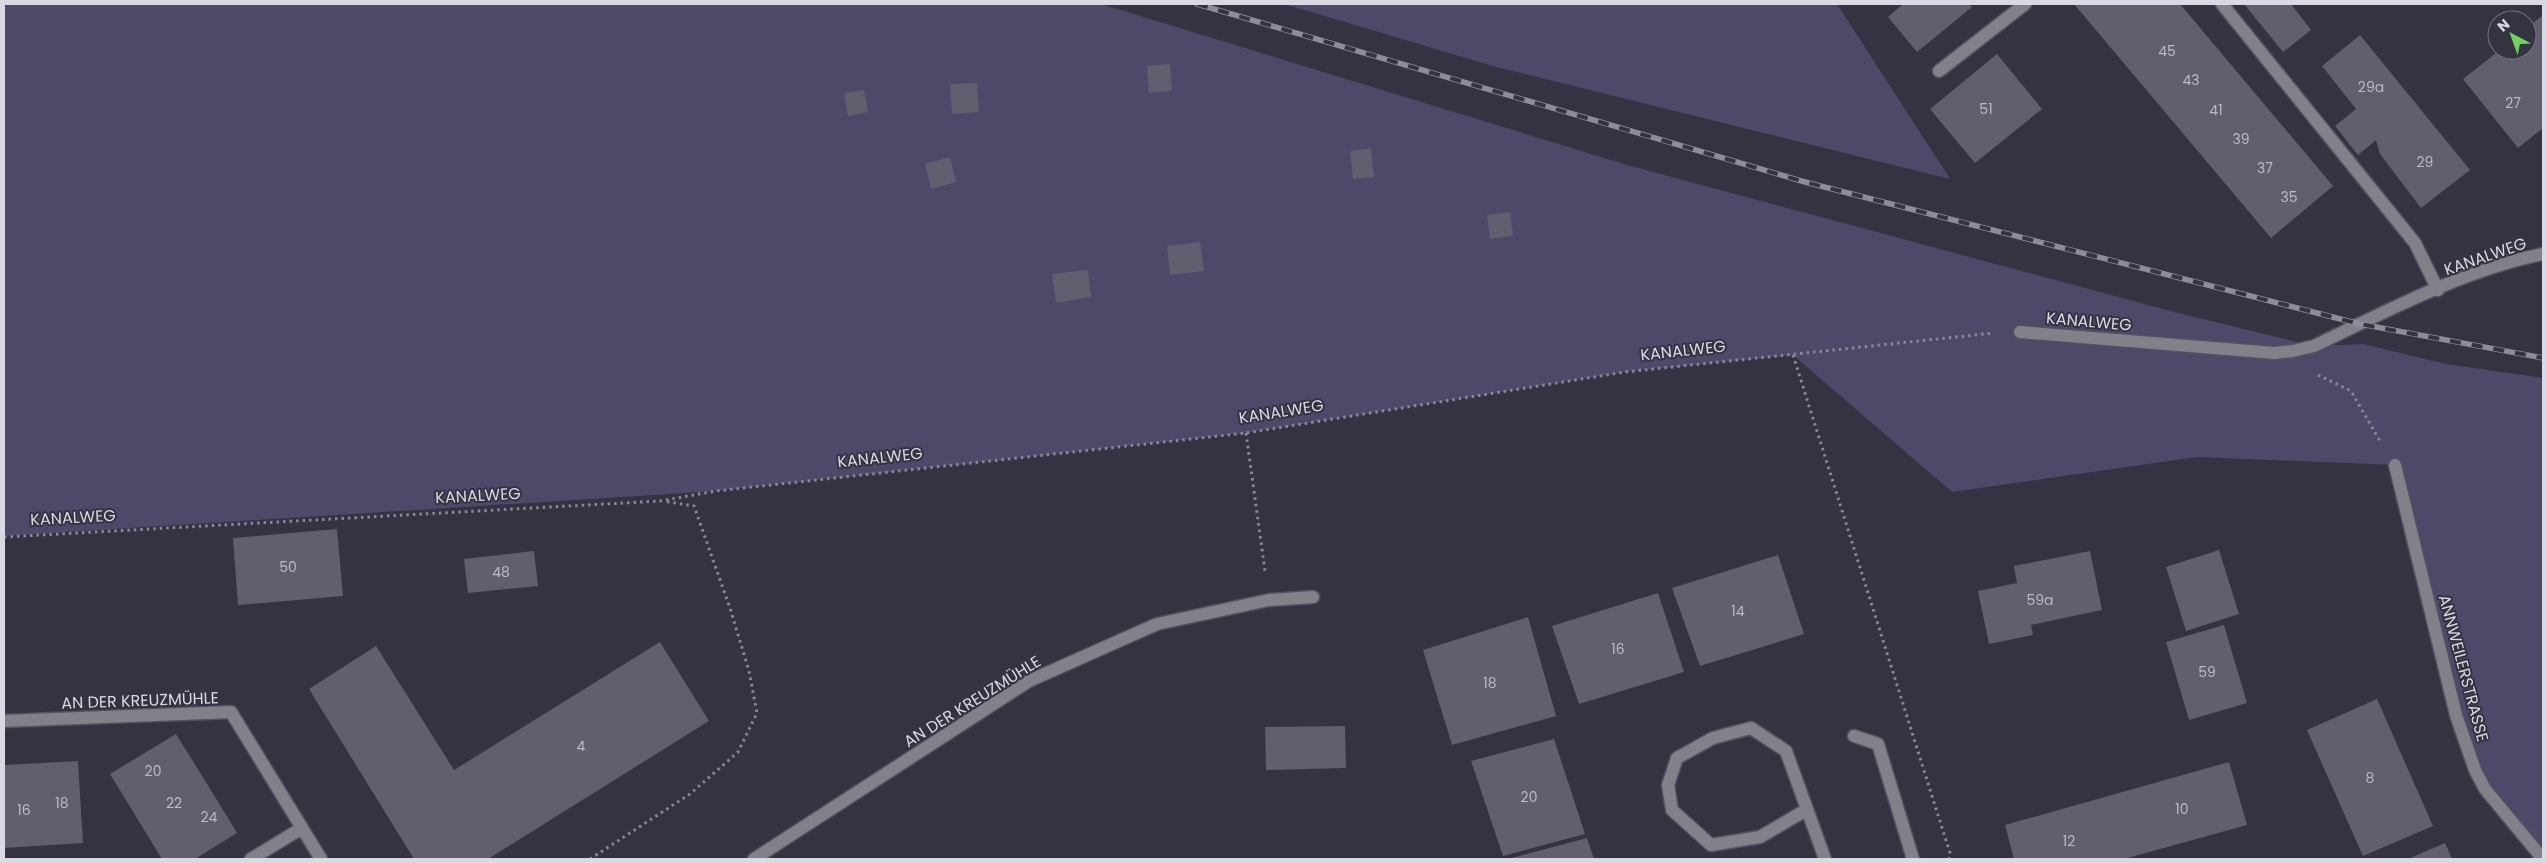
<svg xmlns="http://www.w3.org/2000/svg" width="2547" height="863" font-family="Poppins,sans-serif">
	<style>
		.green { fill: #4d4969 }
		.building { fill: #605e6f }
		.lines { fill: none; stroke-linecap: round; stroke-linejoin: round }
		.minor-casing { stroke: #52515f; stroke-width: 15 }
		.path { stroke: #898895; stroke-width: 3; stroke-dasharray: 2.5 4; stroke-linecap: butt }
		.minor { stroke: #818189; stroke-width: 12 }
		.rail-casing { stroke: #8d8c98; stroke-width: 5.5 }
		.rail { stroke: #343342; stroke-width: 4; stroke-dasharray: 11; stroke-linecap: butt }
		.labels { text-anchor: middle; stroke-width: 4; stroke-linejoin: round; paint-order: stroke }
		.number-label { font-size: 14px; fill: #bcbac6 }
		.street-label { font-size: 16px; fill: #dad9e3; stroke: #343342 }
	</style>
	<rect width="100%" height="100%" fill="#343342"/>
	<path class="green" d="M4,4h1097l526,161 551,148 136,33 49,-2 83,20 97,14v481l-68,-89 -80,-305 -198,-8 -245,35 -159,-137 -168,17 -379,61 -530,58 -712,45z
		M1284,4h553l113,175 -457,-113z"/>
	<path class="building" d="M1903,4h66l3,3 -55,45 -29,-35z
		M2074,4h106l153,182 -62,52z
		M2244,4h47l20,26 -28,22z
		M2543,15v113l-25,20 -55,-69 37,-29h27v-22z
		M2360,35l110,135 -49,38 -41,-54 -4,-14 -18,15 -23,-29 21,-17 -34,-43z
		M1997,54l45,55 -67,54 -45,-54z
		M1170,64l2,27 -23,2 -2,-27z
		M977,83l2,29 -27,2 -2,-30z
		M864,90l4,22 -20,4 -4,-23z
		M1371,148l3,29 -21,2 -3,-28z
		M950,157l6,25 -25,7 -6,-25z
		M1510,212l3,24 -23,3 -3,-24z
		M1200,242l4,29 -34,4 -3,-29z
		M1088,270l3,27 -35,6 -4,-29z
		M337,529l6,67 -105,9 -5,-67z
		M2219,550l20,64 -53,17 -20,-64z
		M534,551l4,35 -70,7 -4,-34z
		M2090,551l12,59 -71,15 2,10 -44,9 -11,-53 39,-8 -3,-17z
		M1778,555l26,79 -104,32 -28,-78z
		M1658,593l26,79 -105,32 -27,-78z
		M1528,617l28,99 -104,29 -29,-95z
		M2224,625l23,78 -58,17 -23,-78z
		M660,642l49,79 -221,138h-74l-105,-170 67,-43 78,124z
		M2377,699l56,127 -70,30 -56,-126z
		M1345,726l1,42 -80,2 -1,-43z
		M176,734l41,66 -5,3 5,-3 20,33 -42,26h-33l-52,-85z
		M1554,739l31,95 -82,22 -32,-95z
		M78,761l5,82 -79,5v-83z
		M2229,762l18,63 -123,34h-110l-9,-34z
		M1587,838l7,21h-86z
		M2445,843l7,16h-44z"/>
	<g class="lines">
		<g class="minor-casing">
			<path id="minor" d="M2222,4l193,239 23,47
				M1939,71l86,-67
				M2020,332l254,21 19,-2 21,-5c73,-35 150,-76 229,-92
				M2395,465l61,250 19,55 10,19 58,70
				M4,721l227,-9 90,147
				M1854,736l24,8 35,115
				M1806,810l-46,27 -49,8 -39,-35 -4,-25 9,-27 36,-20 38,-10 35,23 39,108
				M251,859l51,-31
				M754,859l275,-178 128,-57 112,-24 44,-3"/>
		</g>
		<path class="path" d="M1793,355l157,498 -1,6
			M2318,375l33,16 29,50
			M1246,433l19,138
			M4,537l656,-36 56,-10 530,-58 379,-61 369,-39
			M590,859l100,-65 48,-42 19,-39 -8,-42 -19,-63 -36,-102 -31,-5"/>
		<use href="#minor" class="minor"/>
		<g class="rail-casing">
			<path id="rail" d="M1197,4l608,178 555,142 183,34"/>
		</g>
		<use href="#rail" class="rail"/>
	</g>
	<g class="labels">
		<g class="number-label">
			<text x="2167" y="56">45</text>
			<text x="2191" y="85">43</text>
			<text x="2371" y="92">29a</text>
			<text x="2513" y="108">27</text>
			<text x="1986" y="114">51</text>
			<text x="2216" y="115">41</text>
			<text x="2241" y="144">39</text>
			<text x="2425" y="167">29</text>
			<text x="2265" y="173">37</text>
			<text x="2289" y="202">35</text>
			<text x="288" y="572">50</text>
			<text x="501" y="577">48</text>
			<text x="2040" y="605">59a</text>
			<text x="1738" y="616">14</text>
			<text x="1618" y="654">16</text>
			<text x="2207" y="677">59</text>
			<text x="1490" y="688">18</text>
			<text x="581" y="751">4</text>
			<text x="153" y="776">20</text>
			<text x="2370" y="783">8</text>
			<text x="1529" y="802">20</text>
			<text x="62" y="808">18</text>
			<text x="174" y="808">22</text>
			<text x="2182" y="814">10</text>
			<text x="24" y="815">16</text>
			<text x="209" y="822">24</text>
			<text x="2069" y="846">12</text>
		</g>
		<g class="street-label">
			<text transform="translate(2485 256) rotate(-19)" y="6">KANALWEG</text>
			<text transform="translate(2089 321) rotate(5)" y="6">KANALWEG</text>
			<text transform="translate(1683 350) rotate(-6)" y="6">KANALWEG</text>
			<text transform="translate(1281 411) rotate(-9)" y="6">KANALWEG</text>
			<text transform="translate(880 457) rotate(-6)" y="6">KANALWEG</text>
			<text transform="translate(478 495) rotate(-3)" y="6">KANALWEG</text>
			<text transform="translate(73 517) rotate(-3)" y="6">KANALWEG</text>
			<text transform="translate(2464 668) rotate(75)" y="6">ANNWEILERSTRASSE</text>
			<text transform="translate(140 700) rotate(-2)" y="6">AN DER KREUZMÜHLE</text>
			<text transform="translate(972 701) rotate(-32)" y="6">AN DER KREUZMÜHLE</text>
		</g>
	</g>
	<rect width="2547" height="863" fill="none" stroke="#dad9e3" stroke-width="10"/>
	<g transform="translate(2512 35) rotate(319)"><circle r="24" fill="#343342" stroke="#767582"/>
	<path d="M0-4L9 19L0 12L-9 19Z" fill="#72d25d"/>
	<text y="-8" font-size="14" font-weight="bold" text-anchor="middle" fill="#dad9e3">N</text>
	</g>
</svg>
